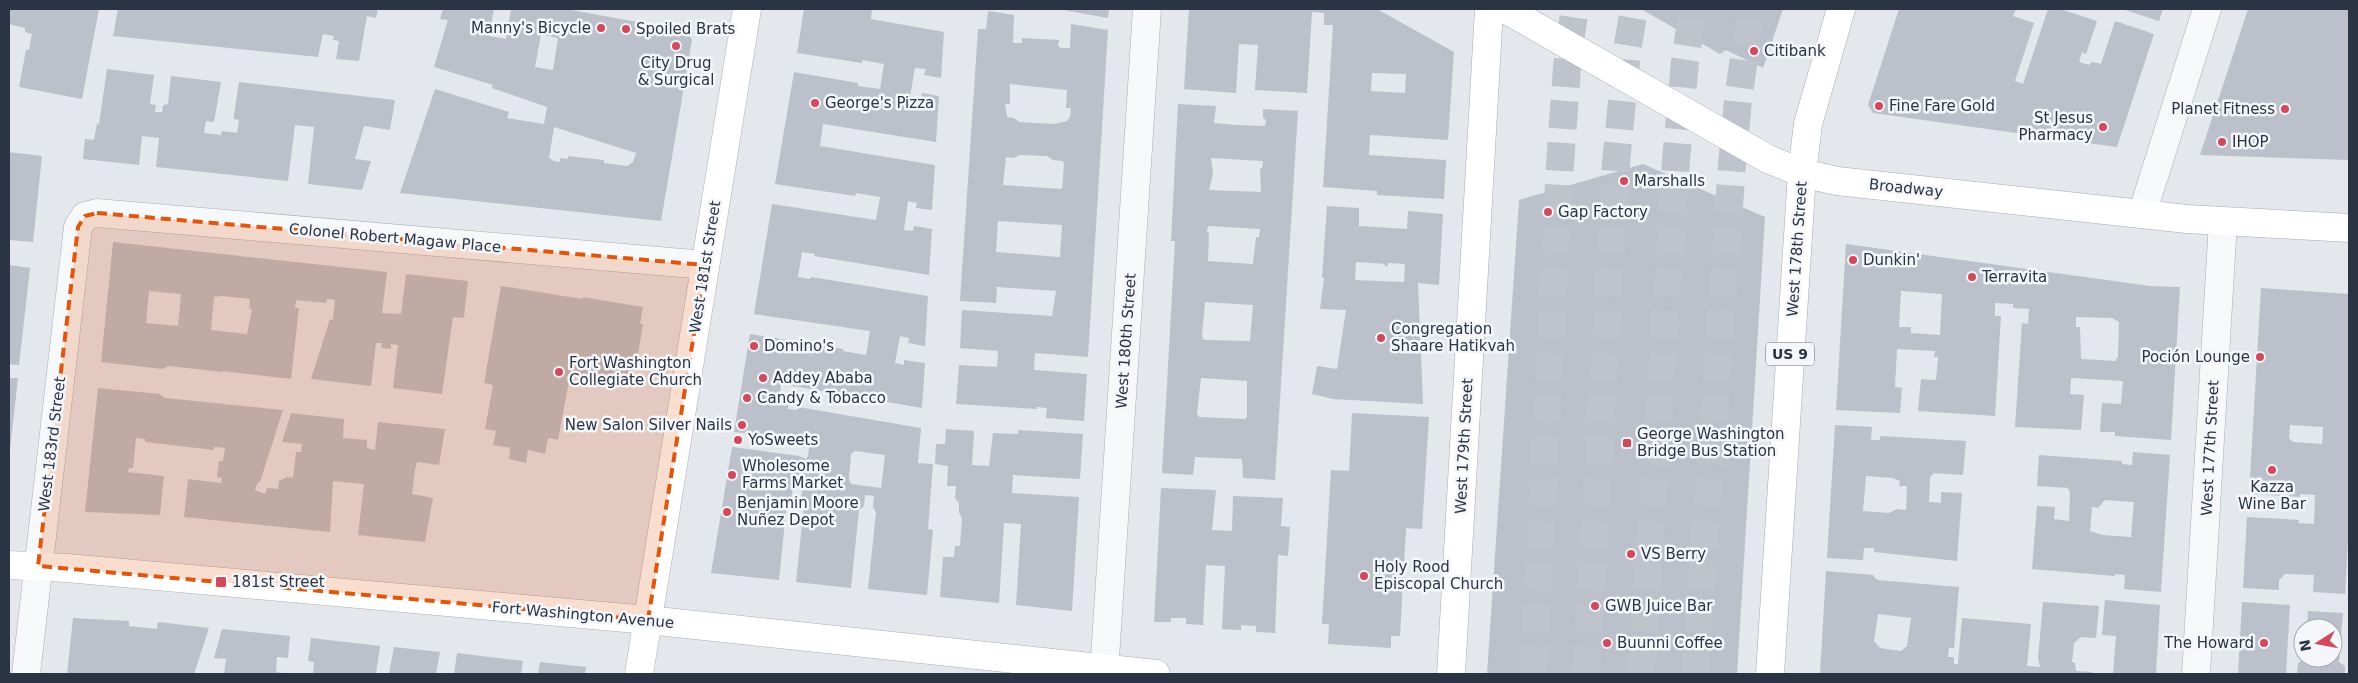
<svg xmlns="http://www.w3.org/2000/svg" width="2358" height="683" font-family="'DejaVu Sans',sans-serif">
	<style>
		.building { fill: #bbc0ca; fill-rule: evenodd }
		.lines { fill: none; stroke-linecap: round; stroke-linejoin: round }
		.highway-tunnel { stroke: #bfc3cb; stroke-width: 28; stroke-dasharray: 28 14; stroke-linecap: butt }
		.street-casing { stroke: #a9aeb7; stroke-width: 29 }
		.secondary-casing { stroke: #a9aeb7; stroke-width: 29 }
		.primary-casing { stroke: #a3abb8; stroke-width: 29 }
		.street { stroke: #f7f8fa; stroke-width: 28 }
		.secondary { stroke: #fff; stroke-width: 28 }
		.primary { stroke: #fff; stroke-width: 28 }
		.marked { fill: #df570f; fill-opacity: 0.2; stroke: #df570f; stroke-width: 4; stroke-dasharray: 10 6; stroke-linejoin: round }
		.poi-dot { fill: #d1495b; stroke: #f4f6f9; stroke-width: 2 }
		.labels { text-anchor: middle; stroke-width: 5; stroke-linejoin: round; paint-order: stroke }
		.shield { fill: #f4f6f9; stroke: #676e7b; stroke-width: 1 }
		.shield-label { font-size: 14px; font-weight: bold; fill: #2b3445 }
		.poi-label { font-size: 15px; fill: #2b3445; stroke: #f4f6f9; text-anchor: start }
		.street-label { font-size: 15px; fill: #2b3445; stroke: #f4f6f9 }
	</style>
	<rect width="100%" height="100%" fill="#e4e7ec"/>
	<path class="building" d="M9,9h90l-17,90 -63,-12 7,-37h3l3,-16 -7,-2v-4l-16,-4z
		M118,9l178,1 82,-1 -2,9 -9,-2 -8,45 -23,-2 3,-18 -6,-1 1,-4 -11,-2 -5,23 -205,-21z
		M443,9h51l-5,27 17,3 5,-30h55l121,22 5,9 -31,181 -261,-28 35,-104 74,23 -2,6 37,6 3,-17 -55,-19 1,-3 -59,-18 14,-47 -8,-1zM541,34l17,4 -5,32 -18,-3zM554,127l82,26 -3,9 -6,4 -23,-3v-3l-36,-4v3l-8,-1v4l-6,-1 -5,-3z
		M804,9h68l-1,10 73,13 -3,46 -17,-3 2,-6 -11,-1 -5,28 11,2 1,-5 17,3 -3,46 -113,-18 -3,22 115,19 -3,45 -16,-2 1,-5 -9,-2 -4,29 9,1 1,-5 18,3 -3,46 -115,-19 1,-2 -13,-2 -4,25 12,2 1,-2 117,19 -3,50 -17,-3 1,-5 -9,-2 -5,27 9,2v-5l21,3 -3,45 -141,-24 -1,12 9,2 -1,11 9,1 1,-3 123,21 -3,35 15,1 -5,65 5,1 -6,65 -59,-6 8,-77 -3,-5 1,-11 -9,-1 -1,11 -5,4 -8,78 -55,-6 8,-77 -3,-5 1,-12h-9l-2,11 -4,3 -8,78 -68,-7 21,-126 67,9 7,3 2,-3 2,-16 -76,-8 16,-98 93,15v2l23,4 4,-24 -116,-17 18,-110 104,16 4,-23 -24,-4 -1,3 -80,-12 19,-112 64,11v3l22,3 4,-25 -22,-4v3l-65,-10zM855,451l30,4 -4,33 -30,-4 -2,-5 2,-25z
		M1063,9h46l-1,9 -45,-8z
		M1189,9h188l77,43 -6,88 -78,-5 -1,20 77,5 -2,39 -67,-4v-4l-54,-4 10,-162h-9v-12l-12,-1 -5,81 -52,-3 3,-45 -19,-1 -3,49 -52,-4zM1372,73l34,1 -1,19 -34,-2z
		M1641,9h142l-20,59 -37,-18 -6,4z
		M1899,9h117l-3,7 21,7 -19,58 8,3 25,-75h12l37,12 -11,33 -4,-2 -3,10 10,3 3,-3 9,2 14,-43 39,13 -37,113 -244,-34 -5,-8z
		M2122,9h41l-4,12z
		M2248,9h101v151l-149,-5z
		M988,11l26,4 -1,28h9v-5l37,2 -1,6 3,2h9l1,-24 37,6 -20,327 -53,-4 -1,17 53,4 -3,47 -38,-3 1,-10 -10,-1v2l-81,-5 3,-39 38,2 1,-16 -38,-3 2,-38 90,6 4,-25 -59,-4 -1,16 -36,-2 18,-272h8zM1010,84l57,6 -1,18h5l-1,9 -3,4 -13,3 -35,-2 -5,-4 -7,-1 -2,-13h5zM1019,155l28,1 6,4 10,1 1,4 -2,24 -59,-4 3,-28 8,1zM998,221l64,4 -2,32 -64,-5z
		M107,69l47,6 -4,29 6,1 -1,7h7l1,-7 5,-1 3,-28 50,6 -7,40 -8,-1 -2,12 17,2 1,-4 15,2 2,-13 -5,-1v-4l5,-33 156,18 -5,30 -26,-4 -9,33 16,2 -9,29 -54,-6 6,-57 -19,-2 -7,56 -132,-14 3,-29 -17,-2 -3,29 -56,-6 2,-20 9,1 3,-17 2,1z
		M1178,104l38,2 -2,17 22,2 29,1 1,-6 -3,-2v-9l35,2 -23,369 -32,-2 -1,-19 -47,-2 -2,18 -31,-2 13,-232h-4zM1211,158l52,3 -1,8 -2,-1 1,24 -52,-2 4,-16zM1208,226l52,3 -1,8h-3l-3,27 -45,-3 1,-28 -2,-1zM1205,302l48,3 -3,36 -46,-1 -2,-4zM1201,378l46,3v36l-2,2 -46,-2 -2,-4z
		M9,152l33,4 -9,86 -24,-2z
		M1643,164l122,53 -28,457h-250l32,-474z
		M1327,206l32,2v18l48,3 1,-18 35,3 -4,71 -21,-2 5,121 -90,-5 -21,-5 5,-28 20,3 9,-59 -26,-1 4,-31 -2,-1zM1356,262l29,2 -1,2h4v-3l17,1 -1,18 -49,-2z
		M113,242l274,30 -5,41 19,1 5,-40 62,7 -4,37 -11,-1 -11,77 -49,-6 5,-43 -7,-1v5l-10,-1 1,-5h-6l-5,43 -60,-7 19,-60 3,1 2,-20 -8,-1 -1,4 -30,-3 -1,8h4l-8,71 -69,-8v1l-53,-6 -7,3 -61,-7zM149,291l32,3 -3,32 -32,-3zM222,296l28,3 -1,10h3l-5,25 -36,-4 3,-33z
		M1846,244l304,42 30,1 -9,153 -56,-4v-4h-15l2,-29 19,1 2,-23 -52,-3 -1,16 14,1 -3,35 -66,-3 7,-104 6,1 1,-15 -16,-1v-4l-18,-1v13h6l-6,100 -77,-5 3,-32 15,1 2,-23h-4l1,-6 -38,-2 -2,38 7,1 -2,25 -64,-3zM1901,291l41,3 -2,41 -29,-2v-6h-12zM2076,317l36,1 7,4 -1,35 -3,4 -34,-2 -1,-32h-4z
		M9,265l21,3 -11,97 -10,-1z
		M501,286l81,13 1,-2 60,10 -3,17h3l-7,44h-3l-3,19 -60,-11 -12,64 -10,-2 -3,16 -17,-4 -2,13 -17,-4 1,-11 -17,-3 3,-14 -11,-2 8,-44 -9,-2z
		M2261,288l88,6v227l-4,73 -32,-2 1,-17 -29,-1 -6,6v10l-36,-2 4,-71 52,3 -1,3 16,1 1,-29 -15,-1v3l-51,-3zM2290,425l33,2 -1,17 -29,-2 -4,-4z
		M9,378h9l-8,72h-1z
		M98,388l62,6 5,4 118,12 -23,72h-2l-3,8 10,4 2,-6 11,1 1,-8 8,-4 6,1 3,-26h5l1,-8 -20,-2 9,-29 53,6 -1,19 24,2v8l8,2 3,-28 67,7 -6,36 -22,-3 -2,8 -3,24 21,4 -8,44 -67,-7 6,-51 -31,-3 -3,51 -146,-15 4,-38 33,4 1,-5 -5,-1 2,-16h4l2,-13 -11,-1v3l-69,-8v-3l-9,-1 -3,30h-4l-1,4 36,4 -4,39 -75,-3z
		M1352,413l77,4 -7,112 -16,-1 -6,108h-9v12l-63,-4 1,-20h-7l9,-154 18,1z
		M1835,425l37,2 -1,13h9v-4l86,5 -3,34 -29,-2 -4,4 -1,25 12,1v-11l21,1 -5,68 -83,-9v-4h-10l-1,12 -36,-2zM1866,476l26,2 8,3 -1,5h8l-1,24 -9,-1 -8,4 -26,-2z
		M946,429l28,2 -2,34 17,1 4,-33 25,1v-4l65,4 -3,45 -67,-4 -1,18 67,4 -7,114 -56,-6 5,-81 -17,-1 -5,80 -59,-6 3,-40h11l1,-11h5l2,-27 -3,-7v-9l-4,-5 1,-12h-9l1,-20 -13,-2 1,-20h9z
		M2133,452l37,3 -9,137 -37,-3 1,-14 -10,-1v2l-83,-7 5,-63 18,1 -1,12 15,2 1,-29 -2,-4 -31,-2 2,-31 83,6v3l10,1zM2105,500l29,2 -3,35 -29,-2 -12,-4 2,-24 6,1z
		M1161,488l55,2 -4,40 20,1 1,-35 50,2 -2,28 9,1 -2,29 -10,-1 -3,78 -19,-1v-6l-15,-1v5l-19,-1 3,-63 -19,-1 -3,60 -17,-1v-6h-15v4h-17z
		M1826,571l47,4 4,5 82,7 -5,61h-5l-1,9h6v7h4l4,-46 69,6 -4,42 13,1 -2,-9 5,-56 56,4 -3,32 -15,-1 -7,6 -2,19 3,1 1,8 16,1 -1,2h-271zM1878,614l33,4 -4,28 -6,5 -21,-3 -6,-7z
		M2105,600l55,5 -4,69h-43l3,-38 -14,-1z
		M2242,602l48,3 -4,69h-48z
		M2308,611l35,2 -4,49 6,4v8h-48l1,-11 7,-5h28v-30h-26z
		M73,618l56,3v5l28,3 1,-7 51,6 -15,46h-127z
		M222,629l68,7 -2,22 -11,-1 -1,15 12,2h-64l2,-15 -12,-1z
		M311,638l69,8 -4,28h-63l1,-12 -6,-1z
		M394,647l46,5 -4,22h-47z
		M457,653l66,8 -2,13h-67z
		M540,662l46,5 -1,7h-47z"/>
	<g class="lines">
		<path class="highway-tunnel" d="M1533,674l27,-510 8,-110 7,-45
			M1586,674l30,-511 11,-112 7,-42
			M1641,674l35,-514 9,-98 8,-53
			M1695,674l37,-509 6,-65 13,-91"/>
		<g class="street-casing">
			<path id="street" d="M2142,214l65,-205
				M26,674l52,-447 7,-11 12,-3 608,52
				M1104,674l43,-665
				M2196,674l27,-452"/>
		</g>
		<g class="secondary-casing">
			<path id="secondary" d="M1802,173l6,-49 33,-115
				M9,565l58,3 581,52 508,54
				M639,674l108,-665"/>
		</g>
		<g class="primary-casing">
			<path id="primary" d="M1505,9l263,150 34,14 35,8 350,38 162,9
				M1451,674l38,-665
				M1770,674l32,-501"/>
		</g>
		<use href="#street" class="street"/>
		<use href="#secondary" class="secondary"/>
		<use href="#primary" class="primary"/>
	</g>
	<path class="marked" d="M97,213l608,52 -57,355 -610,-54 40,-339 7,-11z"/>
	<g class="poi-dot">
		<circle cx="601" cy="28" r="5"/>
		<circle cx="626" cy="29" r="5"/>
		<circle cx="676" cy="46" r="5"/>
		<circle cx="1754" cy="51" r="5"/>
		<circle cx="815" cy="103" r="5"/>
		<circle cx="1879" cy="106" r="5"/>
		<circle cx="2285" cy="109" r="5"/>
		<circle cx="2103" cy="127" r="5"/>
		<circle cx="2222" cy="142" r="5"/>
		<circle cx="1624" cy="181" r="5"/>
		<circle cx="1548" cy="212" r="5"/>
		<circle cx="1853" cy="260" r="5"/>
		<circle cx="1972" cy="277" r="5"/>
		<circle cx="1381" cy="338" r="5"/>
		<circle cx="754" cy="346" r="5"/>
		<circle cx="2260" cy="357" r="5"/>
		<circle cx="559" cy="372" r="5"/>
		<circle cx="763" cy="378" r="5"/>
		<circle cx="747" cy="398" r="5"/>
		<circle cx="742" cy="425" r="5"/>
		<circle cx="738" cy="440" r="5"/>
		<rect x="1622" y="438" width="10" height="10" rx="2.5"/>
		<circle cx="2272" cy="470" r="5"/>
		<circle cx="732" cy="475" r="5"/>
		<circle cx="727" cy="512" r="5"/>
		<circle cx="1631" cy="554" r="5"/>
		<circle cx="1364" cy="576" r="5"/>
		<rect x="215" y="576" width="12" height="12" rx="2.5"/>
		<circle cx="1595" cy="606" r="5"/>
		<circle cx="1607" cy="643" r="5"/>
		<circle cx="2264" cy="643" r="5"/>
	</g>
	<g class="labels">
		<rect class="shield" x="1766" y="342.5" width="48" height="23" rx="4"/>
		<g class="shield-label">
			<text x="1790" y="359">US 9</text>
		</g>
		<g class="poi-label">
			<text x="591" y="33" text-anchor="end">Manny's Bicycle</text>
			<text x="636" y="34">Spoiled Brats</text>
			<text x="1764" y="56">Citibank</text>
			<text x="676" y="68" text-anchor="middle">City Drug<tspan x="676" dy="17">&amp; Surgical</tspan></text>
			<text x="825" y="108">George's Pizza</text>
			<text x="1889" y="111">Fine Fare Gold</text>
			<text x="2275" y="114" text-anchor="end">Planet Fitness</text>
			<text x="2093" y="123" text-anchor="end">St Jesus<tspan x="2093" dy="17">Pharmacy</tspan></text>
			<text x="2232" y="147">IHOP</text>
			<text x="1634" y="186">Marshalls</text>
			<text x="1558" y="217">Gap Factory</text>
			<text x="1863" y="265">Dunkin'</text>
			<text x="1982" y="282">Terravita</text>
			<text x="1391" y="334">Congregation<tspan x="1391" dy="17">Shaare Hatikvah</tspan></text>
			<text x="764" y="351">Domino's</text>
			<text x="2250" y="362" text-anchor="end">Poción Lounge</text>
			<text x="569" y="368">Fort Washington<tspan x="569" dy="17">Collegiate Church</tspan></text>
			<text x="773" y="383">Addey Ababa</text>
			<text x="757" y="403">Candy &amp; Tobacco</text>
			<text x="732" y="430" text-anchor="end">New Salon Silver Nails</text>
			<text x="1637" y="439">George Washington<tspan x="1637" dy="17">Bridge Bus Station</tspan></text>
			<text x="748" y="445">YoSweets</text>
			<text x="742" y="471">Wholesome<tspan x="742" dy="17">Farms Market</tspan></text>
			<text x="2272" y="492" text-anchor="middle">Kazza<tspan x="2272" dy="17">Wine Bar</tspan></text>
			<text x="737" y="508">Benjamin Moore<tspan x="737" dy="17">Nuñez Depot</tspan></text>
			<text x="1641" y="559">VS Berry</text>
			<text x="1374" y="572">Holy Rood<tspan x="1374" dy="17">Episcopal Church</tspan></text>
			<text x="232" y="587">181st Street</text>
			<text x="1605" y="611">GWB Juice Bar</text>
			<text x="1617" y="648">Buunni Coffee</text>
			<text x="2254" y="648" text-anchor="end">The Howard</text>
		</g>
		<g class="street-label">
			<text transform="translate(1906 188) rotate(6)" y="5">Broadway</text>
			<text transform="translate(395 238) rotate(5)" y="5">Colonel Robert Magaw Place</text>
			<text transform="translate(1797 249) rotate(-86)" y="5">West 178th Street</text>
			<text transform="translate(705 267) rotate(-81)" y="5">West 181st Street</text>
			<text transform="translate(1126 341) rotate(-86)" y="5">West 180th Street</text>
			<text transform="translate(52 444) rotate(-83)" y="5">West 183rd Street</text>
			<text transform="translate(1464 446) rotate(-87)" y="5">West 179th Street</text>
			<text transform="translate(2210 448) rotate(-87)" y="5">West 177th Street</text>
			<text transform="translate(583 615) rotate(5)" y="5">Fort Washington Avenue</text>
		</g>
	</g>
	<rect width="2358" height="683" fill="none" stroke="#2b3445" stroke-width="20"/>
	<g transform="translate(2318 643) rotate(259)"><circle r="24" fill="#f4f6f9" stroke="#a4a8b1"/>
	<path d="M0-4L9 19L0 12L-9 19Z" fill="#d1495b"/>
	<text y="-8" font-size="14" font-weight="bold" text-anchor="middle" fill="#2b3445">N</text>
	</g>
</svg>
